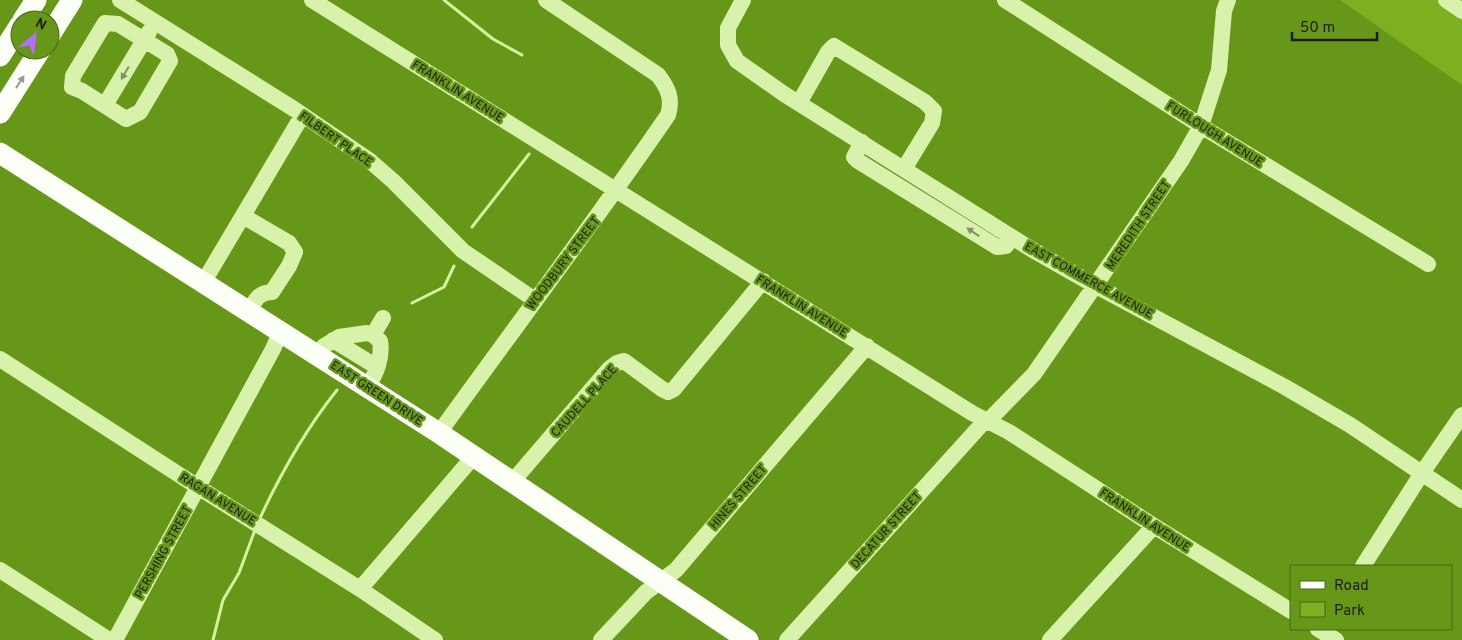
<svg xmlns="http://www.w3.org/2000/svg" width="1462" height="640" font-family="Overpass,sans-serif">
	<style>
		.green { fill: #7cb021 }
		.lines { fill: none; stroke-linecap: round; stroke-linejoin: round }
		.stream { stroke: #d5f39e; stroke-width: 3 }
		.minor { stroke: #d8f1ab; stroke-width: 16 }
		.major { stroke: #fbfff5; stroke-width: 21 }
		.oneway { fill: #84926b }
		.oneway2 { fill: #979994 }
		.labels { text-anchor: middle; stroke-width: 5; stroke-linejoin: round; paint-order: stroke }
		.street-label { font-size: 12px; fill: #1d1d1d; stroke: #679718 }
	</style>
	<rect width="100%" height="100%" fill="#679718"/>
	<path class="green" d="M1340,0h122v85z"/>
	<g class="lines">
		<path class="stream" d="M444,0l49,39 29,16
			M472,227l57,-73
			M412,303l32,-16 10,-21
			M261,516c21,-45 45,-87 76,-126
			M213,640l10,-40 16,-27 16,-43"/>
		<path class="minor" d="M120,0l174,109 75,51 24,21 70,70 72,49
			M312,0l660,413 37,19 145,94 137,85
			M743,0l-15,28v17l9,16 47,33 247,155 65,37 189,101 65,38 112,75
			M1005,0l196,126 227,138
			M1446,0l16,11
			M105,23l13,1 49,30 3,7 -30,51 -14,7 -44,-28 -10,-4 1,-11z
			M799,103l29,-51 6,-6 91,56 9,9 -2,12 -28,46
			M105,105l44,-73
			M862,142l-8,15 4,4 139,86 9,-1 6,-9
			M243,216l46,27 6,9 -6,14 -17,26c-15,1 -16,8 -23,19
			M203,283l99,-167
			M373,335l10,-17
			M333,340l44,27
			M318,355l6,-9 15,-9 28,-4 6,2 7,6c3,17 -4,32 -12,46
			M0,359l198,128 162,102 75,51
			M439,433c76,-106 155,-210 229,-318 5,-16 0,-27 -10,-40l-112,-75
			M512,482l97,-113 8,-6 7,-2 38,28 6,3 6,-3 89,-108
			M1363,566l59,-93 40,-58
			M0,570l109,70
			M360,589l114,-133
			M1318,629l18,11
			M115,640l158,-291 8,-18
			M601,640l45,-48 30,-22 191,-224
			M787,640l195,-216 6,-3 46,-47 147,-213 20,-35 18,-56 5,-59 4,-11
			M1050,640l104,-114"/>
		<path class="major" d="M23,20l13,-20
			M50,35l22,-35
			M0,56l20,-31
			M0,113l40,-63
			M0,153l439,280 309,207"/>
	</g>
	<defs><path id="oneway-solid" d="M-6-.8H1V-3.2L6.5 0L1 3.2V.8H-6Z" transform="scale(1.25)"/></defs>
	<g class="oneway">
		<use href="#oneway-solid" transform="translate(125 73) rotate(121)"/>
		<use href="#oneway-solid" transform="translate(973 232) rotate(-146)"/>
	</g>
	<use class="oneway2" href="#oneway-solid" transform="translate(20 82) rotate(-57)"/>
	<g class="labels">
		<g class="street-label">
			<text transform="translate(458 91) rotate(32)" y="4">FRANKLIN AVENUE</text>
			<text transform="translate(1215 134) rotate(32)" y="4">FURLOUGH AVENUE</text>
			<text transform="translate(336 139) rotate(35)" y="4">FILBERT PLACE</text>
			<text transform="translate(1138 225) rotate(-56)" y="4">MEREDITH STREET</text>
			<text transform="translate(563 263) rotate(-53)" y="4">WOODBURY STREET</text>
			<text transform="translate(1089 280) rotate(29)" y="4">EAST COMMERCE AVENUE</text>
			<text transform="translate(802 306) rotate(32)" y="4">FRANKLIN AVENUE</text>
			<text transform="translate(377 393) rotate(33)" y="4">EAST GREEN DRIVE</text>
			<text transform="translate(584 401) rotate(-48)" y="4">CAUDELL PLACE</text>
			<text transform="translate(738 497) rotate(-49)" y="4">HINES STREET</text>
			<text transform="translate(218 499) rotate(32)" y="4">RAGAN AVENUE</text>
			<text transform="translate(1145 520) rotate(33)" y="4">FRANKLIN AVENUE</text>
			<text transform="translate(886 530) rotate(-48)" y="4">DECATUR STREET</text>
			<text transform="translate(163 552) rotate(-61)" y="4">PERSHING STREET</text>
		</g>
	</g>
	<rect x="1290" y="565" width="162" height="65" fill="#679718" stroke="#49661a"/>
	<rect x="1300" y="581" width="25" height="8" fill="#fbfff5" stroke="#49661a"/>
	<text x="1334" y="590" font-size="15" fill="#1d1d1d">Road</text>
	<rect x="1300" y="602" width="25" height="15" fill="#7cb021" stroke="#49661a"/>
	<text x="1334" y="615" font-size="15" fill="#1d1d1d">Park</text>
	<g transform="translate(35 35) rotate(29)"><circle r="24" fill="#679718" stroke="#49661a"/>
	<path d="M0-4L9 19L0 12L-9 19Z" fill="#b96bff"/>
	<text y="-8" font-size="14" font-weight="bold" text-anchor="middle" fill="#1d1d1d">N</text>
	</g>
	<path d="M1292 32v8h85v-8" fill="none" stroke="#1d1d1d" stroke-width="2.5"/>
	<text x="1300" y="32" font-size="15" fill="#1d1d1d" stroke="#679718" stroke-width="4" paint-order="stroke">50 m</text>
</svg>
